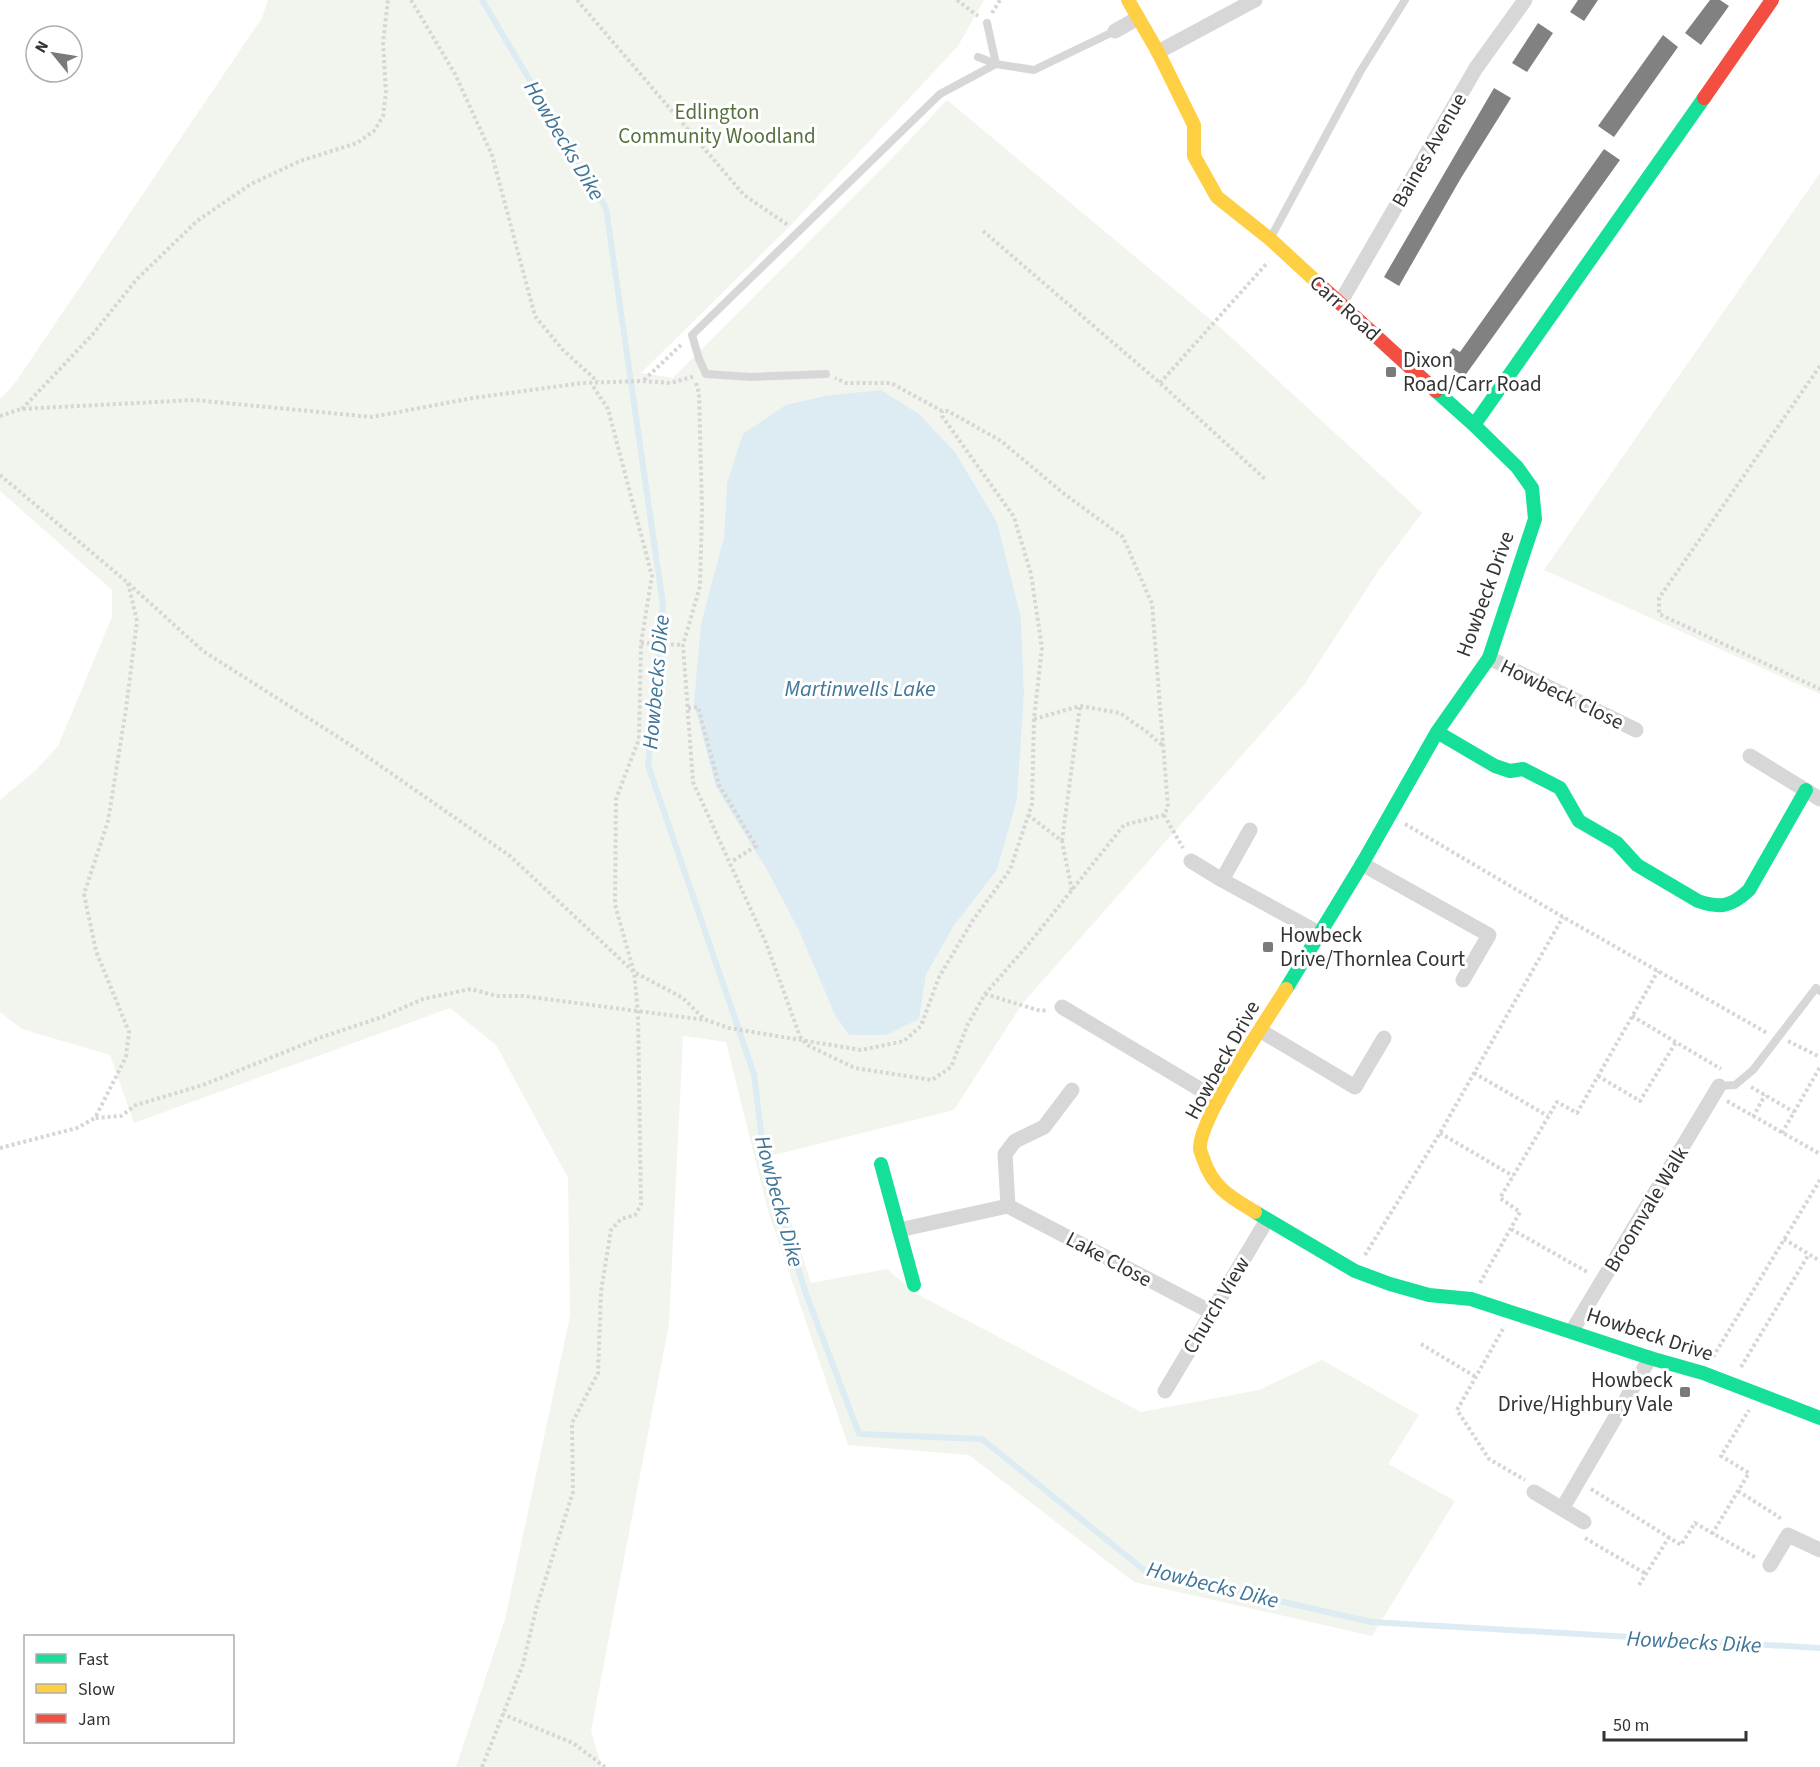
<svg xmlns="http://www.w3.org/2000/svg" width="1820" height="1767" font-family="'Source Sans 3',sans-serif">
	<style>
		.green { fill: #f1f5ed; fill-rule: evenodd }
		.water { fill: #ddebf3 }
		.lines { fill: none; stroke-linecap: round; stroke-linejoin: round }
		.stream { stroke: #ddebf3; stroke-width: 6 }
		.building { fill: #818181 }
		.path { stroke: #d6d6d6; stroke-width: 4; stroke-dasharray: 3 3; stroke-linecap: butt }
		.lane { stroke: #d7d7d7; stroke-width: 8 }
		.street { stroke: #d7d7d7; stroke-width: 15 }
		.fast { stroke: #16e098; stroke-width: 14 }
		.slow { stroke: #ffcf43; stroke-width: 14 }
		.jam { stroke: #f24e42; stroke-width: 14 }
		.poi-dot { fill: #7a7a7a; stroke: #fff; stroke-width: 2 }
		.labels { text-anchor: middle; stroke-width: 6; stroke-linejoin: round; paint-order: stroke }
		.park-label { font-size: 21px; fill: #56703f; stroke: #fff }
		.street-label { font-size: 21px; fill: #333; stroke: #fff }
		.poi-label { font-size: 21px; fill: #333; stroke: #fff; text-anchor: start }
		.water-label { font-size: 22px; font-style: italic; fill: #3f7597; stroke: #fff }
	</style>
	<rect width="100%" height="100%" fill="#fff"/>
	<path class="green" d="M268,0h716l-26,46 -168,180 -149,147 32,5 229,-230 45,-48 275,229 200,184 -43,57 -75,115 -282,319 -68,106 -184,46 41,127 76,-14 28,24 226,119 118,-22 63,-30 97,55 -31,49 67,37 -83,135 -238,-54 -165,-127 -121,-10 -80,-234 -42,-169 -43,-6 -14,288 -78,407 11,36h-146l49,-148 65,-303 -2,-138 -72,-133 -46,-37 -316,115 -24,-68 -88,-26 -22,-17v-212l36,-30 22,-24 54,-129v-27l-112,-99v-92l15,-16 247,-365zM919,414l36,38 42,70 24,96 3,76 -7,106 -20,70 -44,57 -27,48 -7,44 -70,16 -14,-20 -36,-84 -32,-61 -53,-292 10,-41 3,-54z
		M1820,173v521l-276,-124z"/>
	<path class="water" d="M881,390l38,24 36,38 42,70 24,96 3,76 -7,106 -20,70 -44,57 -27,48 -7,44 -33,16h-37l-14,-20 -36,-84 -32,-61 -51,-83 -22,-85 7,-78 23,-87 3,-54 16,-49 43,-29 39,-9z"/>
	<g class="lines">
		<path class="stream" d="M482,0l124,208 57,397 -15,160 106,309 10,83 41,134 54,143 123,5 162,131 227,52 449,26"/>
	</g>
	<path class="building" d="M1578,0h20l-14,21 -14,-9z
		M1710,0h10l9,6 -28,39 -16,-12z
		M1538,23l15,10 -26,39 -15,-9z
		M1663,35l15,12 -64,90 -16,-11z
		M1494,88l17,10 -50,80 -62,108 -15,-9z
		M1604,149l16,11 -156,217 -21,-15 10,-14 7,4z"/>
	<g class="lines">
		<path class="path" d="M411,0l44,74 37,81 43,161 27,33 36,33
			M577,0l167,195 44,30
			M957,0l21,16
			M992,13l8,-13
			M983,231l177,152 106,97
			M1820,366l-161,232v16l161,75
			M644,380l38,-36
			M696,383l3,10 3,116 -2,77 -17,59 10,137 73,161 35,96 8,7 46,22 77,12 19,-13 16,-41 18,-32 42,-48 97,-121 40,-10 4,-8 -16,-203 -29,-67 -60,-44 -62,-52 -53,-30h-6l-51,-28h-45l-11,-5
			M1160,383l108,-121
			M22,409l70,-74 45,-56 60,-58 54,-37 49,-23 57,-18 17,-12 9,-15 3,-24 -3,-50 5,-42
			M0,416l21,-7 173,-9 178,17 101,-19 109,-15 61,-2 28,2 24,-7
			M0,475l128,108 75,68 146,93 161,112 124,116 49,26 22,22
			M128,583l9,38 -11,88 -18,112 -24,73 12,57 33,81 -3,25 -31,61 26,-2 15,-11 67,-20 119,-48 60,-20 41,-18 48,-10 26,7h26l183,24 23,8 132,22 43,-9 17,-15 18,-49 34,-57 37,-50 22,-66 2,-85 8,-71 -11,-74 -17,-57 -72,-101v-5
			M641,643l42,2
			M688,708l10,-1 21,78 37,61 -25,16
			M1034,719l46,-13 40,7 27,19 15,13
			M1028,815l34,26 10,50
			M1164,815l19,33
			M1405,824l158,93 204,116
			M1062,841l18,-135
			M985,994l56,17 6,-1
			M1632,1016l89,53
			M1788,1041l32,16
			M1474,1073l74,43
			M1598,1076l42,25 36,-59
			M1751,1087l43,25
			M1727,1101l93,53
			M1753,1117l12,-22
			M1440,1133l73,43
			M1782,1133l38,-66
			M0,1148l77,-20 18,-10
			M1511,1229l78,44
			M1784,1239l36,22
			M1365,1255l75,-122 123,-216
			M1480,1283l40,-71 -20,-14 57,-96 20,11 81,-142
			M1503,1329l-46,81 32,49 36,21
			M1421,1344l55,33
			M1713,1357l107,-177
			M1741,1367l68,-113
			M1591,1489l90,56 14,-22 61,35
			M1738,1491l41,26 2,4
			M1712,1534l37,-61 -28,-17 28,-46
			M1585,1538l61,36
			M1639,1585l30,-48
			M502,1714l71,29 32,24
			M482,1767l41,-103 13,-55 37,-117 -1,-69 26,-50 3,-82 10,-61 10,-11 14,-4 6,-10 -3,-193 -4,-40 -19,-67 1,-106 23,-60 2,-96 11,-67 -44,-167 -17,-26"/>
		<path class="lane" d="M978,57l18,7 38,6 81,-39
			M1271,237l89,-165 45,-72
			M826,374l-75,3 -45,-3 -7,-15 -7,-24 248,-241 56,-30 -9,-41
			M1719,1086l16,-1 18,-15 63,-82 4,3"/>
		<path class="street" d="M1115,31l23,-13
			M1158,52l97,-52
			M1340,303l136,-235 49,-68
			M1489,658l147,72
			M1750,756l70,43
			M1191,861l31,19 97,53
			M1362,864l127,71 -26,45
			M1222,880l28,-50
			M1062,1007l156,93
			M1261,1031l94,56 29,-49
			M1008,1206l-3,-52 10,-13 29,-14 28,-37
			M899,1230l109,-24 203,106
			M1572,1331l147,-245
			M1165,1391l102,-171
			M1534,1492l50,30
			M1562,1509l88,-151
			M1770,1565l18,-30 32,15"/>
		<path class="fast" d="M1436,391l38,34 230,-327
			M1437,732l58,34 15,5 13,-2 37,19 19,33 38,22 20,22 61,36c23,8 34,5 51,-11l57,-100
			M1286,989l76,-125 75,-132 52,-74 46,-139 -3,-31 -15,-21 -43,-42
			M881,1164l33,121
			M1255,1212l100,59 35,13 39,11 42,4 179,59 53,15 117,45"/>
		<path class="slow" d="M1128,0l30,52 36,73v31l23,41 53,42 50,46
			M1255,1212c-23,-14 -41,-23 -51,-51 -1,-4 -4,-9 -4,-13 -1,-29 67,-129 86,-159"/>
		<path class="jam" d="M1704,98l68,-98
			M1320,285l116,106"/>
	</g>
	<g class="poi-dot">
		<rect x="1385" y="366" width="12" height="12" rx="3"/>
		<rect x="1262" y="941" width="12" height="12" rx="3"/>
		<rect x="1679" y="1386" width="12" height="12" rx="3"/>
	</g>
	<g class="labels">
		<g class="park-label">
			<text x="717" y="119">Edlington<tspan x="717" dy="24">Community Woodland</tspan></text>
		</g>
		<g class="street-label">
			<text transform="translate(1429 150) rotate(-60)" y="7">Baines Avenue</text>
			<text transform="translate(1345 308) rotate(42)" y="7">Carr Road</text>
			<text transform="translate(1485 594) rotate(-70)" y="7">Howbeck Drive</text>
			<text transform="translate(1562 694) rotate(26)" y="7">Howbeck Close</text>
			<text transform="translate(1222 1060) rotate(-61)" y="7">Howbeck Drive</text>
			<text transform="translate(1646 1209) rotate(-59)" y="7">Broomvale Walk</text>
			<text transform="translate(1109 1259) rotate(28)" y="7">Lake Close</text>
			<text transform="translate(1216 1305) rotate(-59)" y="7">Church View</text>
			<text transform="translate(1650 1334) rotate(18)" y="7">Howbeck Drive</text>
		</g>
		<g class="poi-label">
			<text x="1403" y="367">Dixon<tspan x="1403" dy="24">Road/Carr Road</tspan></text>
			<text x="1280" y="942">Howbeck<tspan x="1280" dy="24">Drive/Thornlea Court</tspan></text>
			<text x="1673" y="1387" text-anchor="end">Howbeck<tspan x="1673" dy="24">Drive/Highbury Vale</tspan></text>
		</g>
		<g class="water-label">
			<text transform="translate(565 140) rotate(59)" y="8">Howbecks Dike</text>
			<text transform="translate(655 682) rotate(-85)" y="8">Howbecks Dike</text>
			<text x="860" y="696">Martinwells Lake</text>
			<text transform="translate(780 1201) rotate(75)" y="8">Howbecks Dike</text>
			<text transform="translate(1213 1584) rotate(14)" y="8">Howbecks Dike</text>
			<text transform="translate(1694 1641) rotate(3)" y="8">Howbecks Dike</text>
		</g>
	</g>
	<rect x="24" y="1635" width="210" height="108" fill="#ffffff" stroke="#adadad" stroke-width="1.5"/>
	<rect x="36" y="1654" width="30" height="9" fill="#16e098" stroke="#adadad" stroke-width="1.5"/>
	<text x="78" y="1665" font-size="18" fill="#333333">Fast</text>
	<rect x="36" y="1684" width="30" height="9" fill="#ffcf43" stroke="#adadad" stroke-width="1.5"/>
	<text x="78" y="1695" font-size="18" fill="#333333">Slow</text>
	<rect x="36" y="1714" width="30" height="9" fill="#f24e42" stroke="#adadad" stroke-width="1.5"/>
	<text x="78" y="1725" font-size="18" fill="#333333">Jam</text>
	<g transform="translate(54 54) rotate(300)"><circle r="28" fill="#ffffff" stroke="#adadad" stroke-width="1.5"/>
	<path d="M0-4.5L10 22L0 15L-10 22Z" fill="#7a7a7a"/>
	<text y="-9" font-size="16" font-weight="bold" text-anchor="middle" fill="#333333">N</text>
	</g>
	<path d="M1604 1731v9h142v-9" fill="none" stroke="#333333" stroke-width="3"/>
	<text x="1613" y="1731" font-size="18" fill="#333333" stroke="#ffffff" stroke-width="4.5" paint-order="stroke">50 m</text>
</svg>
